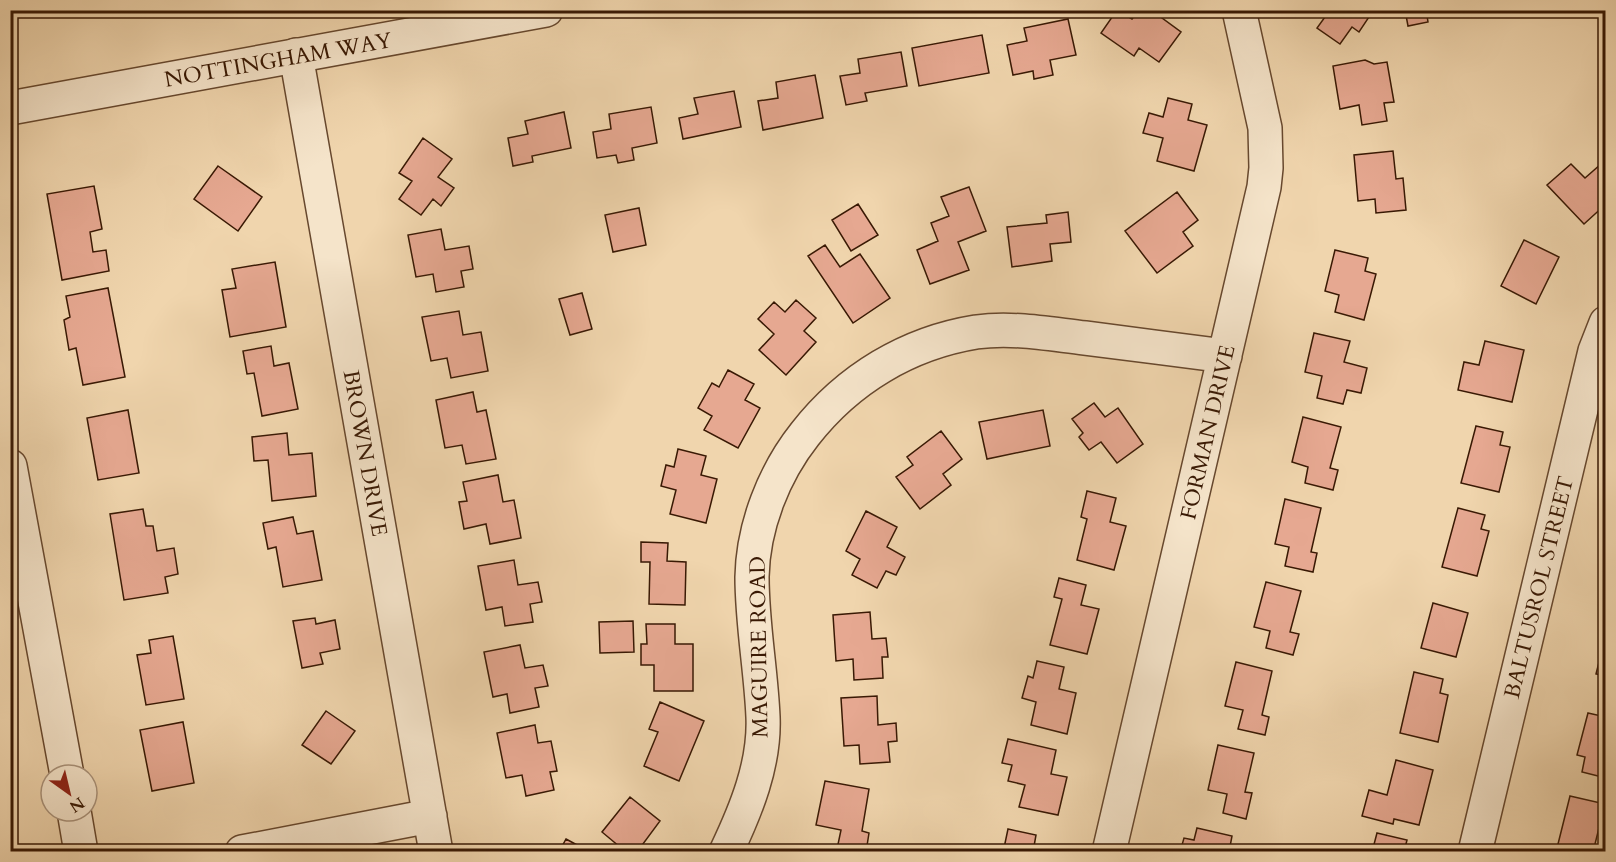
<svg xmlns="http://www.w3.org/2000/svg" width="1616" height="862" font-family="Cardo,serif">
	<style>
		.building { fill: #e6a891; stroke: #391904; stroke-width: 1.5 }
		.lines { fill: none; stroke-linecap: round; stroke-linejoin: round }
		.minor-casing { stroke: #67482e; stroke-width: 36 }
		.tertiary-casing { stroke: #67482e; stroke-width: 36 }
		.minor { stroke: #f5e4ca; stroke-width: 33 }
		.tertiary { stroke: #f5e4ca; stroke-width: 33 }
		.labels { text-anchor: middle; stroke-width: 4.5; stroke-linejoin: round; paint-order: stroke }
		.street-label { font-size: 22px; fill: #391904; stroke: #f5e4ca }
	</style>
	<rect width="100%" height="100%" fill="#f0d5ad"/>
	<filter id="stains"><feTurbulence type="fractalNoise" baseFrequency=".00333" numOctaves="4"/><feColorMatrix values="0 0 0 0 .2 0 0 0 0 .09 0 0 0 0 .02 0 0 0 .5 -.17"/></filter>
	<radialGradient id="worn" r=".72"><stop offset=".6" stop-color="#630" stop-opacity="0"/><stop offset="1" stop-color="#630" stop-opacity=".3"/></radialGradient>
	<path class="building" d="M1117,10l15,9 7,-9h12l30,22 -22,30 -20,-14 -5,8 -33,-23z
		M1366,10l5,4 -12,18 -7,-5 -12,17 -23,-16 13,-18z
		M1405,10h21l2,12 -20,4z
		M1068,19l8,36 -26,5 3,15 -19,4 -1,-8 -20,4 -6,-30 20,-4 -3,-13z
		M982,35l7,38 -70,13 -7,-38z
		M901,52l6,34 -42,7 2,8 -21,4 -6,-29 20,-3 -2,-14z
		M1365,60l9,4 13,-2 7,40 -10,1 3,18 -25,4 -3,-20 -19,4 -7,-43z
		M815,75l8,43 -60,12 -5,-29 20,-3 -2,-16z
		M734,91l7,36 -58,12 -4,-21 19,-4 -4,-16z
		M1168,98l24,6 -4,16 19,5 -13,46 -37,-10 6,-23 -20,-5 6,-20 14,4z
		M651,107l6,36 -25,5 2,12 -16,3 -2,-8 -19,3 -4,-26 18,-3 -2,-15z
		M564,112l7,36 -39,8 1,6 -20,4 -5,-28 20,-4 -3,-13z
		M423,138l29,21 -14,18 16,11 -13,18 -8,-7 -12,16 -22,-16 13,-18 -13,-8z
		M1393,151l3,28 7,-1 3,32 -30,3 -1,-14 -17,2 -4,-46z
		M1571,164l14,14 16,-14 5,5v35l-22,20 -37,-39z
		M218,166l44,31 -24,34 -44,-32z
		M94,186l8,43 -12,3 3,20 13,-2 3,21 -47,9 -15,-86z
		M969,187l17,44 -28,11 11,28 -39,14 -13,-34 21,-9 -7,-18 18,-7 -8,-19z
		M1177,192l21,28 -15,12 10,14 -36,27 -32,-42z
		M858,204l20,31 -27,16 -19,-31z
		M639,208l7,37 -33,7 -8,-37z
		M1068,212l3,30 -21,2 2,17 -40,6 -5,-40 40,-4 -1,-8z
		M441,229l4,21 24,-4 4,23 -12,2 3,16 -28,5 -3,-18 -17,3 -8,-42z
		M1524,240l35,17 -23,47 -35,-18z
		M825,245l15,22 20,-13 30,44 -37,25 -45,-67z
		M1335,250l33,8 -3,13 11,3 -12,46 -29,-8 4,-17 -14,-4z
		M275,262l11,65 -56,10 -8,-47 14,-2 -4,-19z
		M108,288l17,89 -42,8 -7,-37 -7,2 -5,-30 6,-3 -4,-21z
		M582,293l10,36 -22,6 -11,-36z
		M796,300l20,18 -12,13 12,11 -30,33 -27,-25 15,-16 -16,-15 16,-17 11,10z
		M459,311l4,24 18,-3 7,39 -37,7 -4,-20 -16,3 -9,-44z
		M1314,333l36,8 -6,21 23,6 -6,25 -14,-3 -4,14 -26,-6 5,-22 -17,-4z
		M1485,341l39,9 -12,52 -54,-12 6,-28 15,3z
		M271,346l3,20 15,-3 9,46 -36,7 -8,-43 -7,1 -4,-23z
		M728,370l26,14 -9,16 15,8 -22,40 -34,-18 8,-14 -14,-8 14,-25 7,4z
		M473,392l4,20 9,-2 10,49 -30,5 -4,-19 -17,3 -9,-48z
		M1094,403l11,14 13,-9 25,36 -26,19 -16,-21 -12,8 -10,-13 4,-4 -11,-14z
		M128,410l11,63 -41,7 -11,-62z
		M1043,410l7,36 -63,13 -8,-37z
		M1303,417l38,10 -11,41 8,2 -5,20 -28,-7 3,-16 -16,-5z
		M1476,426l27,6 -3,13 10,2 -11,45 -38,-9z
		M941,431l21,28 -19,15 8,11 -31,24 -24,-32 17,-12 -6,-8z
		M287,433l2,22 23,-2 4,43 -44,5 -4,-41 -14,1 -2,-24z
		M678,449l28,7 -5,19 16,4 -11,44 -36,-9 6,-24 -15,-4 5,-21 8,2z
		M498,475l5,27 11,-2 7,38 -31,6 -4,-20 -22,5 -5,-27 8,-1 -4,-19z
		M1087,491l29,7 -6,24 16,4 -12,44 -37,-10 10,-41 -6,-2z
		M1285,499l36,9 -10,44 6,1 -4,19 -28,-6 4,-19 -14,-3z
		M1458,508l27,7 -4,14 8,2 -12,45 -35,-9z
		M143,509l3,17h7l4,25 17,-3 4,26 -13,3 3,16 -44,7 -14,-86z
		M866,511l31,16 -10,20 18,10 -9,18 -10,-4 -9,17 -25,-13 8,-16 -14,-8z
		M293,517l4,17 16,-3 9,49 -39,7 -7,-40 -8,2 -5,-26z
		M641,542l27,1 -1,18 19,1 -1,43 -36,-1 1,-42h-9z
		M514,560l4,25 20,-3 4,20 -12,2 3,18 -28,4 -3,-19 -16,3 -8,-44z
		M1059,578l27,7 -5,20 18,4 -12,45 -37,-9 12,-46 -8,-2z
		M1266,582l35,9 -11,41 9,2 -6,21 -27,-7 4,-17 -16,-4z
		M1433,603l35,10 -12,44 -35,-9z
		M870,612l2,27 14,-1 2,19h-6l1,21 -29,2 -1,-21 -17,2 -3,-46z
		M315,618l1,6 19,-4 5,29 -20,4 3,11 -21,4 -9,-47z
		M633,621l1,31 -34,1 -1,-31z
		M646,624h29v20h18v47h-39v-26h-13v-21h6z
		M1606,635v41l-10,-2z
		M173,636l11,63 -38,6 -9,-50 14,-2 -2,-13z
		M520,645l5,23 18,-3 5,21 -13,2 4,19 -29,6 -3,-19 -14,3 -9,-45z
		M1037,661l27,6 -5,22 17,4 -9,41 -36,-9 5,-23 -14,-4 6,-22 5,2z
		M1236,662l36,9 -10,44 7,2 -4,18 -27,-6 5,-19 -18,-4z
		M1414,672l29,7 -3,14 8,2 -10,47 -38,-9z
		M877,696l1,29 18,-2 1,18 -9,1 2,20 -30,2 -1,-19 -15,1 -3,-48z
		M660,702l44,19 -25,60 -35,-15 14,-34 -9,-3z
		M326,711l29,20 -24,33 -29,-19z
		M1588,713l18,4v61l-24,-6 3,-15 -8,-2z
		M183,722l11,61 -42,8 -12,-61z
		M535,725l3,18 13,-2 6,30 -7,1 4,18 -28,6 -4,-21 -16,3 -9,-45z
		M1008,739l48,11 -5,24 16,3 -9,38 -39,-8 6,-22 -17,-4 4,-16 -10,-2z
		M1218,745l36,8 -9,39 7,1 -6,26 -23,-6 4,-19 -19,-4z
		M1396,760l37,10 -14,55 -25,-6 -1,5 -31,-8 7,-26 18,5z
		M825,781l44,8 -7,42 7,2 -3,19 -29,-3 4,-19 -25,-5z
		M1570,796l35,8 -12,48h-37z
		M630,797l30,24 -23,31h-11l-24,-20z
		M1197,828l35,8 -3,16h-49l4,-14 10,2z
		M1008,829l28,6 -3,17h-41l2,-6 10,2z
		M1377,833l30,7 -3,12h-32z
		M566,839l24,13h-31z"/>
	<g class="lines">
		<g class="minor-casing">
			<path id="minor" d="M296,55l140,797
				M10,466l57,309
				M74,811l7,41
				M242,852l188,-36
				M726,852c20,-42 39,-88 37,-135 -2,-47 -11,-93 -11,-140 1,-51 22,-104 53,-143 43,-55 103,-91 171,-102 37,-5 73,2 109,6 47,6 93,12 140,18
				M1109,852l155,-665 2,-19 -1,-40 -26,-118
				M1475,852l120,-501 11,-28"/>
		</g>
		<g class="tertiary-casing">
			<path id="tertiary" d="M10,108l536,-98"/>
		</g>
		<use href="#minor" class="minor"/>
		<use href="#tertiary" class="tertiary"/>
	</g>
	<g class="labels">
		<g class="street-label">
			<text transform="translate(278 59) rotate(-10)" y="8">NOTTINGHAM WAY</text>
			<text transform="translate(1207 432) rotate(-77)" y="8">FORMAN DRIVE</text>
			<text transform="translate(366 453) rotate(80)" y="8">BROWN DRIVE</text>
			<text transform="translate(1538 587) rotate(-76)" y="8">BALTUSROL STREET</text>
			<text transform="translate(758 647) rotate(-91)" y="8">MAGUIRE ROAD</text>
		</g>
	</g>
	<rect width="1616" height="862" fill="none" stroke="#f0d5ad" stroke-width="36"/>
	<rect x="12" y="12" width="1592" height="838" fill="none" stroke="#391904" stroke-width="3"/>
	<rect x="18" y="18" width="1580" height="826" fill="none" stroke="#391904" stroke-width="1.5"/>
	<g transform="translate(69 793) rotate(146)"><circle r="28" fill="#f5e4ca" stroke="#aa937b" stroke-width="1.5"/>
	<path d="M0-4.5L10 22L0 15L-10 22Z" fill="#8f2418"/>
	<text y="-9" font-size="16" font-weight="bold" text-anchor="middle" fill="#391904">N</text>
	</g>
	<rect width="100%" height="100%" filter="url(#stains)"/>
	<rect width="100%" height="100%" fill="url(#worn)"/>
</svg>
